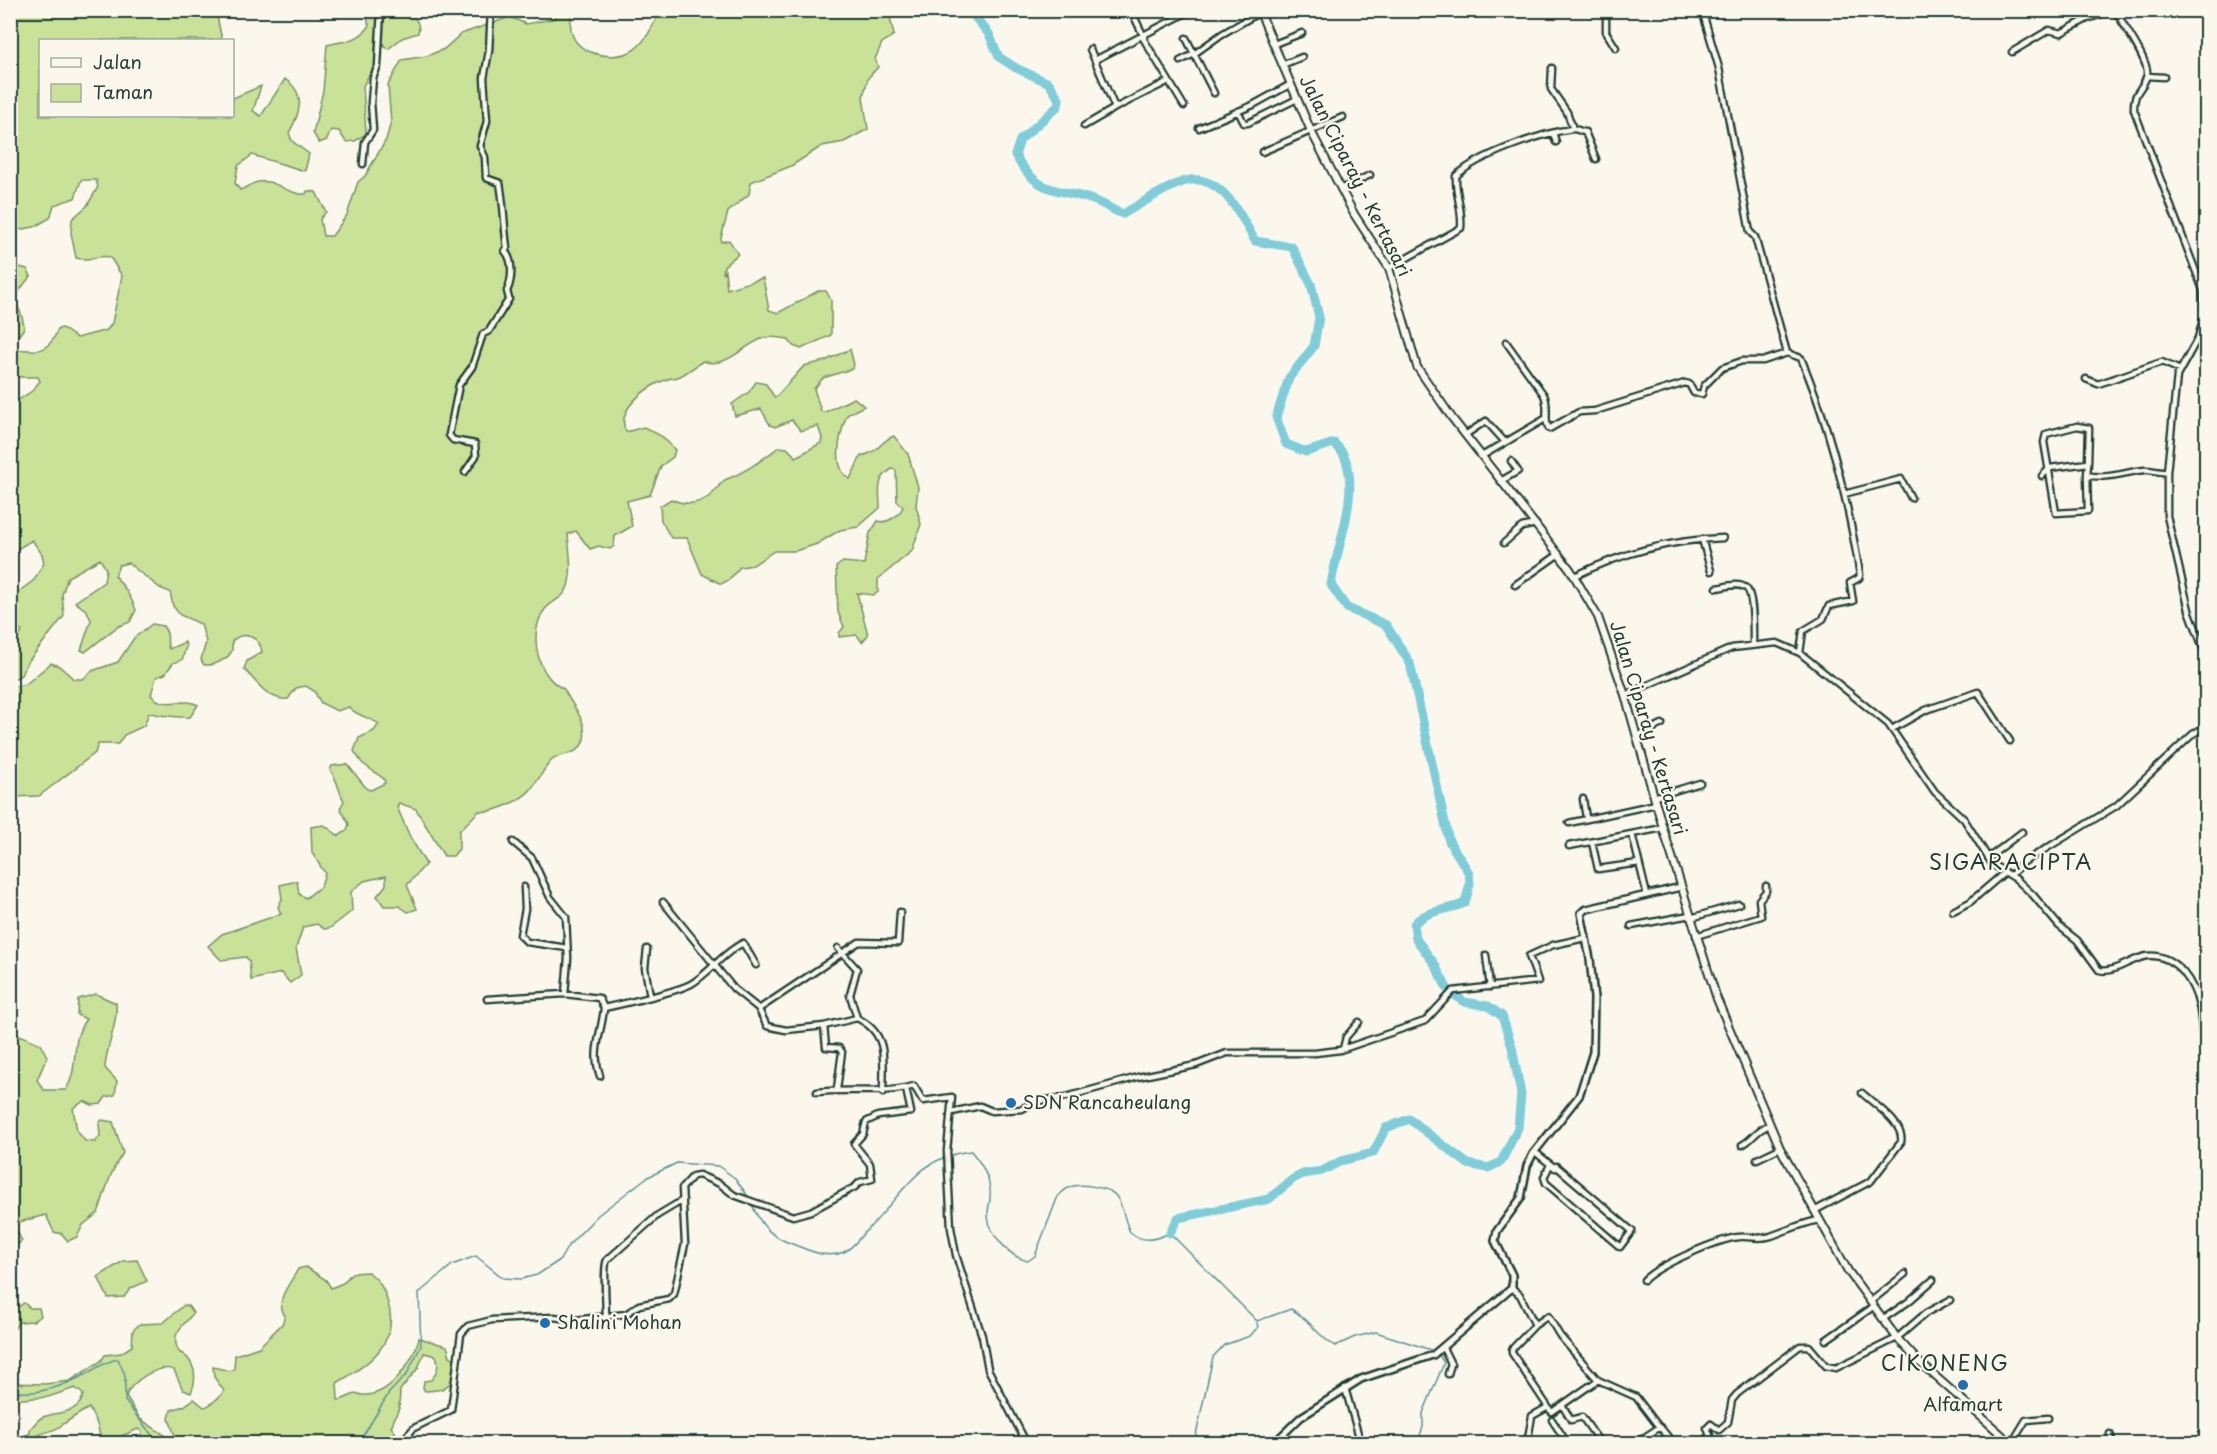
<svg xmlns="http://www.w3.org/2000/svg" width="2217" height="1454" font-family="'Playpen Sans',sans-serif">
	<style>
		.green { fill: #c9e298; stroke: #749066; stroke-width: 1.5 }
		.lines { fill: none; stroke-linecap: round; stroke-linejoin: round }
		.stream { stroke: #589397; stroke-width: 1.5 }
		.river { stroke: #7ecdd9; stroke-width: 9 }
		.minor-casing { stroke: #1f3d34; stroke-width: 9 }
		.tertiary-casing { stroke: #1f3d34; stroke-width: 10 }
		.secondary-casing { stroke: #1f3d34; stroke-width: 10 }
		.minor { stroke: #fbf7ec; stroke-width: 4.5 }
		.tertiary { stroke: #fbf7ec; stroke-width: 5 }
		.secondary { stroke: #fbf7ec; stroke-width: 6 }
		.poi-dot { fill: #1f6fb2; stroke: #fbf7ec; stroke-width: 2 }
		.labels { text-anchor: middle; stroke-width: 4.5; stroke-linejoin: round; paint-order: stroke }
		.street-label { font-size: 18px; fill: #1f3d34; stroke: #fbf7ec }
		.poi-label { font-size: 18px; fill: #1f3d34; stroke: #fbf7ec; text-anchor: start }
		.quarter-label { font-size: 21px; letter-spacing: 1.5px; fill: #1f3d34; stroke: #fbf7ec }
	</style>
	<rect width="100%" height="100%" fill="#fbf7ec"/>
	<filter id="ink" filterUnits="userSpaceOnUse"><feTurbulence type="fractalNoise" baseFrequency=".0167" numOctaves="2"/><feDisplacementMap in="SourceGraphic" scale="12" xChannelSelector="R" yChannelSelector="G"/><feConvolveMatrix kernelMatrix="1 2 1 2 8 2 1 2 1" color-interpolation-filters="sRGB"/></filter>
	<g filter="url(#ink)">
		<path class="green" d="M879,10l4,7 6,-4 5,22 -12,8 -7,16 3,8 -10,11 -5,19 5,32 -24,13 -22,4 -31,20 -40,16 -2,12 -21,18 -7,26v4l8,-2 9,14 -14,12 -1,8 2,-3 2,18 36,-11 6,32 9,3 40,-22h8l5,9v35l-30,14 -8,-3 -5,-7c-7,-1 -17,-3 -24,-1 -20,6 -38,32 -61,23 -8,5 -16,12 -25,16 -4,1 -9,1 -13,3 -19,7 -50,30 -39,52l18,-5 19,10 12,13 -2,7 -12,9 -11,29 -23,6 5,25 -17,10 -1,10 -4,3 -11,-3 -9,3 -14,-18 -8,3c1,16 5,36 0,52 -4,14 -18,14 -25,26 -15,24 -5,66 21,77 7,16 24,31 20,50 -5,19 -22,12 -33,22 -6,6 -13,20 -19,27 -8,11 -38,26 -53,23l-20,20v18l-6,7h-9l-28,-47 -17,-6 -2,4 13,30 16,27 -19,21 10,24 -9,3 -9,-6h-15l-7,-10 9,-11v-9l-22,5 -13,11 1,19 -22,17 -6,1 -7,-5 -14,3 -7,21 5,27 -11,8 -9,-10 -30,7 -2,-19 -3,-4 -25,3 -13,-14 14,-12 59,-20 -3,-7 4,-8 -2,-14 17,-4 2,13 7,4 15,-12 4,-13 -13,-20 -1,-26 13,-2 15,11 8,-6 2,-6 -9,-16 4,-7c-6,-11 -6,-21 -14,-31l2,-4 15,-2 20,25 4,1 14,-7 -1,-4 -22,-16 -8,-12 5,-13 15,-7 5,-7c-9,-6 -24,-9 -30,-17l-12,4 -16,-8 -7,-12 -8,-5 -10,2 -8,11c-20,2 -31,-17 -44,-30l3,-8 15,-9c-2,-15 -18,-22 -30,-11v9c-3,9 -18,16 -28,15l-3,-5 5,-18 -5,-18 -21,-9 -7,-9 -3,-14 -10,-4 -32,-25 -9,2 -4,11c9,11 16,20 21,34l-6,12 -13,5 -32,25 -4,-2 10,-30 -4,-9 -12,-9 29,-20 2,-13 -6,-10 -32,18 -6,17 2,22 -37,47 -6,12 -7,4 -3,-2v-28l11,-17 -6,-8 -5,8v-18l6,-5v-16l17,-13 10,-17 -2,-9 -10,-14 -21,13v-148l21,-14 8,-10 -2,-4h-27v-28c25,1 36,8 47,-20l4,-1 15,10 30,-8 5,-7 10,-47 -12,-19c-12,-3 -20,5 -34,1l-5,-25 1,-14 15,-13 11,-19 -2,-7h-15l-6,18 -21,7 -4,13 -16,9 -16,3 -7,-12v-207h205l6,29h-182v76h192l1,-18 28,-12 -8,25 8,5 24,-37c22,15 15,34 4,54l3,8 17,13 -4,17 -53,-16 -14,11 -3,17 5,7c6,-2 12,-7 18,-8 16,-4 31,14 48,12l1,-3 9,1 10,20 -6,7 3,17h9l15,-21 11,-33 7,-6 21,-36 5,-18 -3,-37 14,-25 25,-4 17,-7 17,-15 49,-17 16,7 30,-6 1,-7h15c-1,6 -2,12 -1,18 3,25 39,32 59,23 14,-6 24,-28 30,-41z
			M366,11c17,0 59,-3 52,22l-16,5 -14,11 -7,-6 -6,5v16l-12,22 3,48 -11,7 -9,1 -7,-11 -8,-1 -4,10 -8,3 -6,-10 10,-42 4,-46c16,-4 30,-3 42,-18z
			M11,265l16,4 4,7c-28,32 -9,22 -7,52l-5,7 -8,2z
			M850,349l4,16 -2,4 -29,9 -9,11 7,22 4,1 29,-14 10,8 -16,8 -2,3c-6,17 -15,51 4,62l11,-23c19,-4 20,-16 33,-20l14,18 10,33 -2,19 5,18 -9,27 -34,28v13l-4,3 -17,-2 11,42 -6,7 -5,-7 -18,2v-4l5,-6 -6,-15 -2,-45 7,-5 21,2 6,-31 8,-12c9,3 21,-5 25,-14l-6,-6 -1,-31 -4,-1c-17,10 -12,23 -12,39l-22,19 -18,3 -23,14 -22,7h-21l-21,14 -13,2 -11,13 -8,4 -19,-10 -15,-36h-16l-10,-18 -1,-14 11,-7c14,7 31,6 43,-7 4,-4 7,-11 13,-13 19,-7 36,-20 52,-32l8,1 9,9 25,-14 1,-5 -4,-12 -17,5 -9,-11 -17,7 -5,-2 -9,-16 -26,7 -3,-12 17,-12 7,-10 10,2 9,14 29,-32 21,-5z
			M152,624l11,2c8,10 2,15 6,23l16,-7 1,5 -4,13 -9,3 -8,11 -9,3 -5,18c14,16 32,1 47,10l-8,12c-14,1 -27,-2 -41,-4l-5,13 -20,9 -6,9h-20l-3,9 -56,43 -28,1v-21l6,-26 -6,-3 1,-60 14,-3 25,-21 8,3 15,13h9l9,-8 26,-9 16,-24z
			M96,994l20,9c2,22 -10,43 -11,65l12,13 -2,14 -9,2 -5,7 -9,1 -8,-4 -11,7 4,23 8,10 10,1 5,-6 -1,-13 3,-3 11,2 10,31c-14,20 -17,38 -25,60l-15,12 -6,12 -9,4 -6,-7 -8,-2 -8,-17 -27,7 -4,5 7,14 -11,8v-210l4,-6 26,11 6,13 -10,23 7,10h22c14,-23 3,-48 20,-71l-9,-4 1,-16z
			M137,1260l10,21 -17,8 -6,8 -16,1 -10,-21 25,-16z
			M306,1267l20,13 5,8 12,-5 9,-10 16,-1c12,8 16,18 20,31 12,40 -20,62 -51,80l1,17c7,0 11,-5 18,-6 3,-1 5,2 9,1 26,0 49,-35 54,-57l28,8 3,10 9,6v16c-18,9 -9,12 -34,13l-2,-3 1,-7 7,-1c6,-7 9,-15 5,-24l-12,-3 -6,15 -18,22 -1,18 -8,19 7,9 -3,8 -250,-1 -4,-12 -3,-2 -26,11 -3,3h-7l-5,-19 -8,-16c-11,6 -20,12 -30,19 -10,7 -22,4 -29,16h-15l15,-10v-4c4,-4 7,-9 11,-11 14,-7 40,-3 42,-24l-8,-6 -27,9 -37,3 -1,-17 35,1 25,-3 31,-20 4,-6 16,-2 11,-7 1,-16 7,-6 23,-1 21,-18 4,1 5,7c-10,14 -24,20 -14,39 16,7 19,26 12,41l-8,-3 -9,-20c-14,-7 -44,11 -48,27l14,22 32,21 3,-4 -6,-17 2,-9 13,-4 10,-7 10,8c6,-1 17,-11 20,-16l-10,-14 -1,-10 17,4 4,-2 1,-14 24,-8 23,-23 3,-8c-11,-17 5,-31 13,-47z
			M24,1303l6,5h9l2,8 -8,5 -14,1 -8,12v-22z"/>
		<g class="lines">
			<path class="stream" d="M751,1202c9,23 19,35 44,43 15,6 33,14 49,7 9,-4 14,-13 20,-19 37,-34 50,-76 107,-82 11,13 21,29 19,47 0,6 -3,13 -2,19 2,18 23,41 40,44l7,-5 23,-60c4,-3 7,-7 12,-9 10,-4 39,0 46,9 8,11 8,25 14,36 14,12 26,7 40,1l87,88 34,-12c19,10 24,25 44,37l20,-9 21,-5 58,19
				M10,1391c29,5 54,-5 78,-18 11,-6 18,-12 30,-14l7,16v26l34,43
				M358,1444l31,-51 18,-19 14,-28 -2,-53 33,-28 24,-9 27,22 18,1 16,-4 23,-15 8,-14 30,-31 48,-37 31,-15 41,3 17,12 14,20
				M1194,1444l19,-87 11,-12 26,-9 8,-9 -1,-4
				M1417,1444l6,-17v-14l21,-50 -6,-10"/>
			<path class="river" d="M969,10l20,24 10,23 17,11 33,15 10,16 -1,7 -38,34 -5,15c25,43 42,31 83,47 8,3 16,9 25,12 16,-9 46,-29 63,-33 34,-9 56,35 69,60l37,6 19,37 8,33 -5,29 -25,32 -13,39 10,27 20,8 28,-9c4,4 9,9 11,15 15,37 -9,90 -14,127l16,23 39,17 24,38 39,178 20,32 1,11 -5,19c-17,8 -38,6 -51,21l2,15 18,24 14,27 16,12 24,4 14,10 10,31 9,47 -3,34 -17,34 -13,6 -20,-4 -59,-45 -23,9 -13,25 -32,8 -19,10 -19,3 -10,5 -24,20 -91,19 -8,15"/>
			<g class="minor-casing">
				<path id="minor" d="M1131,10l13,27
					M1603,10l3,7v15l10,16
					M1702,10l17,58 31,164 5,5 32,116 14,5c29,69 47,143 59,217l-1,3 -9,5 3,18 -24,5 -6,13 -20,12 -3,22
					M2115,10c7,13 35,52 32,65 -4,15 -14,15 -13,35l69,180 2,23 -7,25 -21,38 -10,96v44l22,94 17,46
					M1143,38l41,68
					M1186,38l28,55
					M1274,44l28,-11
					M2012,52l37,-22 12,3 26,-14 27,-9
					M1095,60l97,-50
					M1180,61l14,-7 28,-20 38,-22
					M1282,65l20,-8
					M1552,68l-1,21 16,23 6,17
					M2147,76l17,1
					M1115,108l54,-27
					M1238,111l6,12h4l49,-24
					M1084,126l31,-18 -25,-59
					M1199,128l54,-23 38,-21
					M1553,133l3,9
					M1262,152l81,-35
					M363,164l2,-22 8,-12 -2,-28 2,-24 5,-12 3,-56
					M1341,189l29,-14
					M1389,268l72,-40c2,-18 -6,-34 -5,-52 22,-21 86,-43 116,-47 6,-1 7,3 13,3l11,27
					M1506,342l38,53c6,13 -1,24 5,34l30,-17 16,-1 90,-28 4,1 5,9 8,1 2,-8 18,-18 20,-7h21l24,-8
					M2086,379l12,5 64,-22 18,8
					M1465,435l21,-14 19,21
					M1482,456l63,-37
					M465,472l11,-16 -1,-12 -22,-4 -4,-5 10,-50 13,-18 11,-33 6,-3 20,-32 -2,-8c5,-11 7,-30 -2,-40l2,-3c-3,-23 -3,-43 -7,-65l-14,-5 -1,-21 -5,-11 7,-25 -3,-43 5,-27 2,-41
					M2087,475l1,36 -32,2 -12,-71 2,-8 31,-8 12,2 -1,35
					M2042,476l8,-8 38,-5 -1,12c19,5 38,-3 57,-5 7,-1 14,3 23,2
					M1501,481l17,-10 -7,-10
					M1844,494l57,-15 10,19
					M1702,539l9,32
					M1504,543l18,-16 14,-3
					M1575,576c46,-23 97,-36 148,-38
					M1515,585l44,-31
					M1717,588c8,-1 21,-6 29,0 8,6 7,45 7,56
					M1625,695l107,-47 45,-5 23,10 88,71 47,68 29,27 28,45 24,15 17,16 26,31 18,14 22,30c15,4 33,-12 48,-14 15,-2 26,5 36,16 26,32 16,69 23,106
					M1892,729l34,-19 52,-18 32,49
					M1637,736l25,-12
					M1654,797l46,-14
					M1583,799l3,19
					M1569,823l87,-19
					M1632,834l15,61
					M513,842l19,16 18,39 16,20 2,41 -3,36
					M1592,842l6,27 41,-6
					M1569,846l94,-18
					M1988,858l34,-26
					M2011,875l13,-13 92,-56 77,-72 13,-8
					M524,887l1,22 -5,26 7,7 40,6
					M663,902l71,87 24,19 9,18 19,4 38,-4
					M1953,911l17,-9 34,-29
					M1691,918l48,-14
					M1631,926l59,-11
					M1696,936l65,-20 -2,-16 7,-9v-5
					M647,949l-2,19 5,28
					M1486,955l4,32
					M2197,996l9,-7
					M487,999l78,-5 34,4 5,10c18,-4 72,-16 87,-24 19,-11 31,-31 52,-41l13,22
					M759,1009l100,-67 39,1 2,-31
					M857,1018c33,16 26,44 26,75
					M1343,1049l3,-12 13,-15
					M600,1076c-9,-25 2,-44 4,-68
					M837,1089l5,-37 -3,-4 -13,-1 -2,-21 33,-8 -7,-23 7,-26 -19,-21
					M817,1092c33,-4 64,3 97,-6l9,15 29,-4 -5,54 4,77 5,27 26,81 6,33 39,75
					M952,1112l28,-6 12,5 30,-2 12,-7 32,-5 72,-20 58,-12 31,-12h88l25,-3 85,-29 28,-30 85,-10 -9,-25 24,-11 32,-7
					M1742,1145c12,-6 14,-16 28,-20
					M1535,1152l20,16 1,-2 76,65 -12,16 -74,-64 -2,-6 6,-12
					M1757,1159l23,-11
					M1814,1211l57,-30 30,-39c4,-18 -27,-38 -39,-49
					M1644,1280c15,-15 74,-41 95,-43 11,-1 21,3 32,-1 15,-5 31,-13 48,-16
					M1512,1288l8,7 15,30 -23,24v4l38,57 2,2 46,-32
					M1870,1302l35,-28
					M606,1316c0,-12 -3,-49 1,-56l51,-45 25,-15
					M1883,1319l25,-17 25,-22
					M1535,1325l13,-9 12,20 38,44 38,17 23,30
					M1826,1340l47,-33
					M1443,1348l8,16 -3,10
					M1345,1388l16,56
					M1562,1405l9,15 11,-3 19,27
					M1552,1420l16,24
					M2012,1443l14,-23 22,-2
					M21,1444l5,-5
					M399,1444l15,-16 37,-18 10,-76 7,-8 24,-6 62,-3 21,3 51,-6 13,-9 30,-6 5,-5 11,-50 -3,-56 11,-12 6,-1 21,9 14,11 59,21 18,-5 44,-24 5,-5 12,-3 -2,-15 -16,-20 9,-10 3,-12 12,-6 33,-4 -5,-23
					M1527,1444l5,-28 16,-9
					M1634,1444l26,-17 14,17
					M1701,1444l9,-9 -3,-7 4,-4 8,6 9,-8 4,-22 5,-6 63,-48h9l17,20 10,2 61,-30 29,-25 24,-13
					M2106,1444l6,-4 -2,-6"/>
			</g>
			<g class="tertiary-casing">
				<path id="tertiary" d="M1273,1444l28,-27 60,-38 72,-24 79,-67v-13l-17,-34 2,-10 24,-33 6,-32 6,-12 46,-58 14,-44 1,-54 -4,-39 -9,-46 6,-4 94,-22"/>
			</g>
			<g class="secondary-casing">
				<path id="secondary" d="M1259,10l52,121 43,83 35,54 28,99 35,51 118,151 28,48 27,78 38,133 54,171 63,149 68,123 49,67 21,23 94,83"/>
			</g>
			<use href="#minor" class="minor"/>
			<use href="#tertiary" class="tertiary"/>
			<use href="#secondary" class="secondary"/>
		</g>
	</g>
	<g class="poi-dot">
		<circle cx="1011" cy="1103" r="6"/>
		<circle cx="545" cy="1323" r="6"/>
		<circle cx="1963" cy="1385" r="6"/>
	</g>
	<g class="labels">
		<g class="street-label">
			<text transform="translate(1355 176) rotate(63)" y="6">Jalan Ciparay - Kertasari</text>
			<text transform="translate(1648 728) rotate(73)" y="6">Jalan Ciparay - Kertasari</text>
		</g>
		<g class="poi-label">
			<text x="1023" y="1109">SDN Rancaheulang</text>
			<text x="557" y="1329">Shalini Mohan</text>
			<text x="1963" y="1411" text-anchor="middle">Alfamart</text>
		</g>
		<g class="quarter-label">
			<text x="2011" y="870">SIGARACIPTA</text>
			<text x="1945" y="1371">CIKONENG</text>
		</g>
	</g>
	<rect width="2217" height="1454" fill="none" stroke="#fbf7ec" stroke-width="36"/>
	<rect x="18" y="18" width="2181" height="1418" fill="none" stroke="#1f3d34" stroke-width="2" filter="url(#ink)"/>
	<rect x="39" y="39" width="195" height="78" fill="#fbf7ec" stroke="#a3ada2" stroke-width="1.5"/>
	<rect x="51" y="58" width="30" height="9" fill="#fbf7ec" stroke="#a3ada2" stroke-width="1.5"/>
	<text x="93" y="69" font-size="18" fill="#1f3d34">Jalan</text>
	<rect x="51" y="84" width="30" height="18" fill="#c9e298" stroke="#a3ada2" stroke-width="1.5"/>
	<text x="93" y="99" font-size="18" fill="#1f3d34">Taman</text>
</svg>
